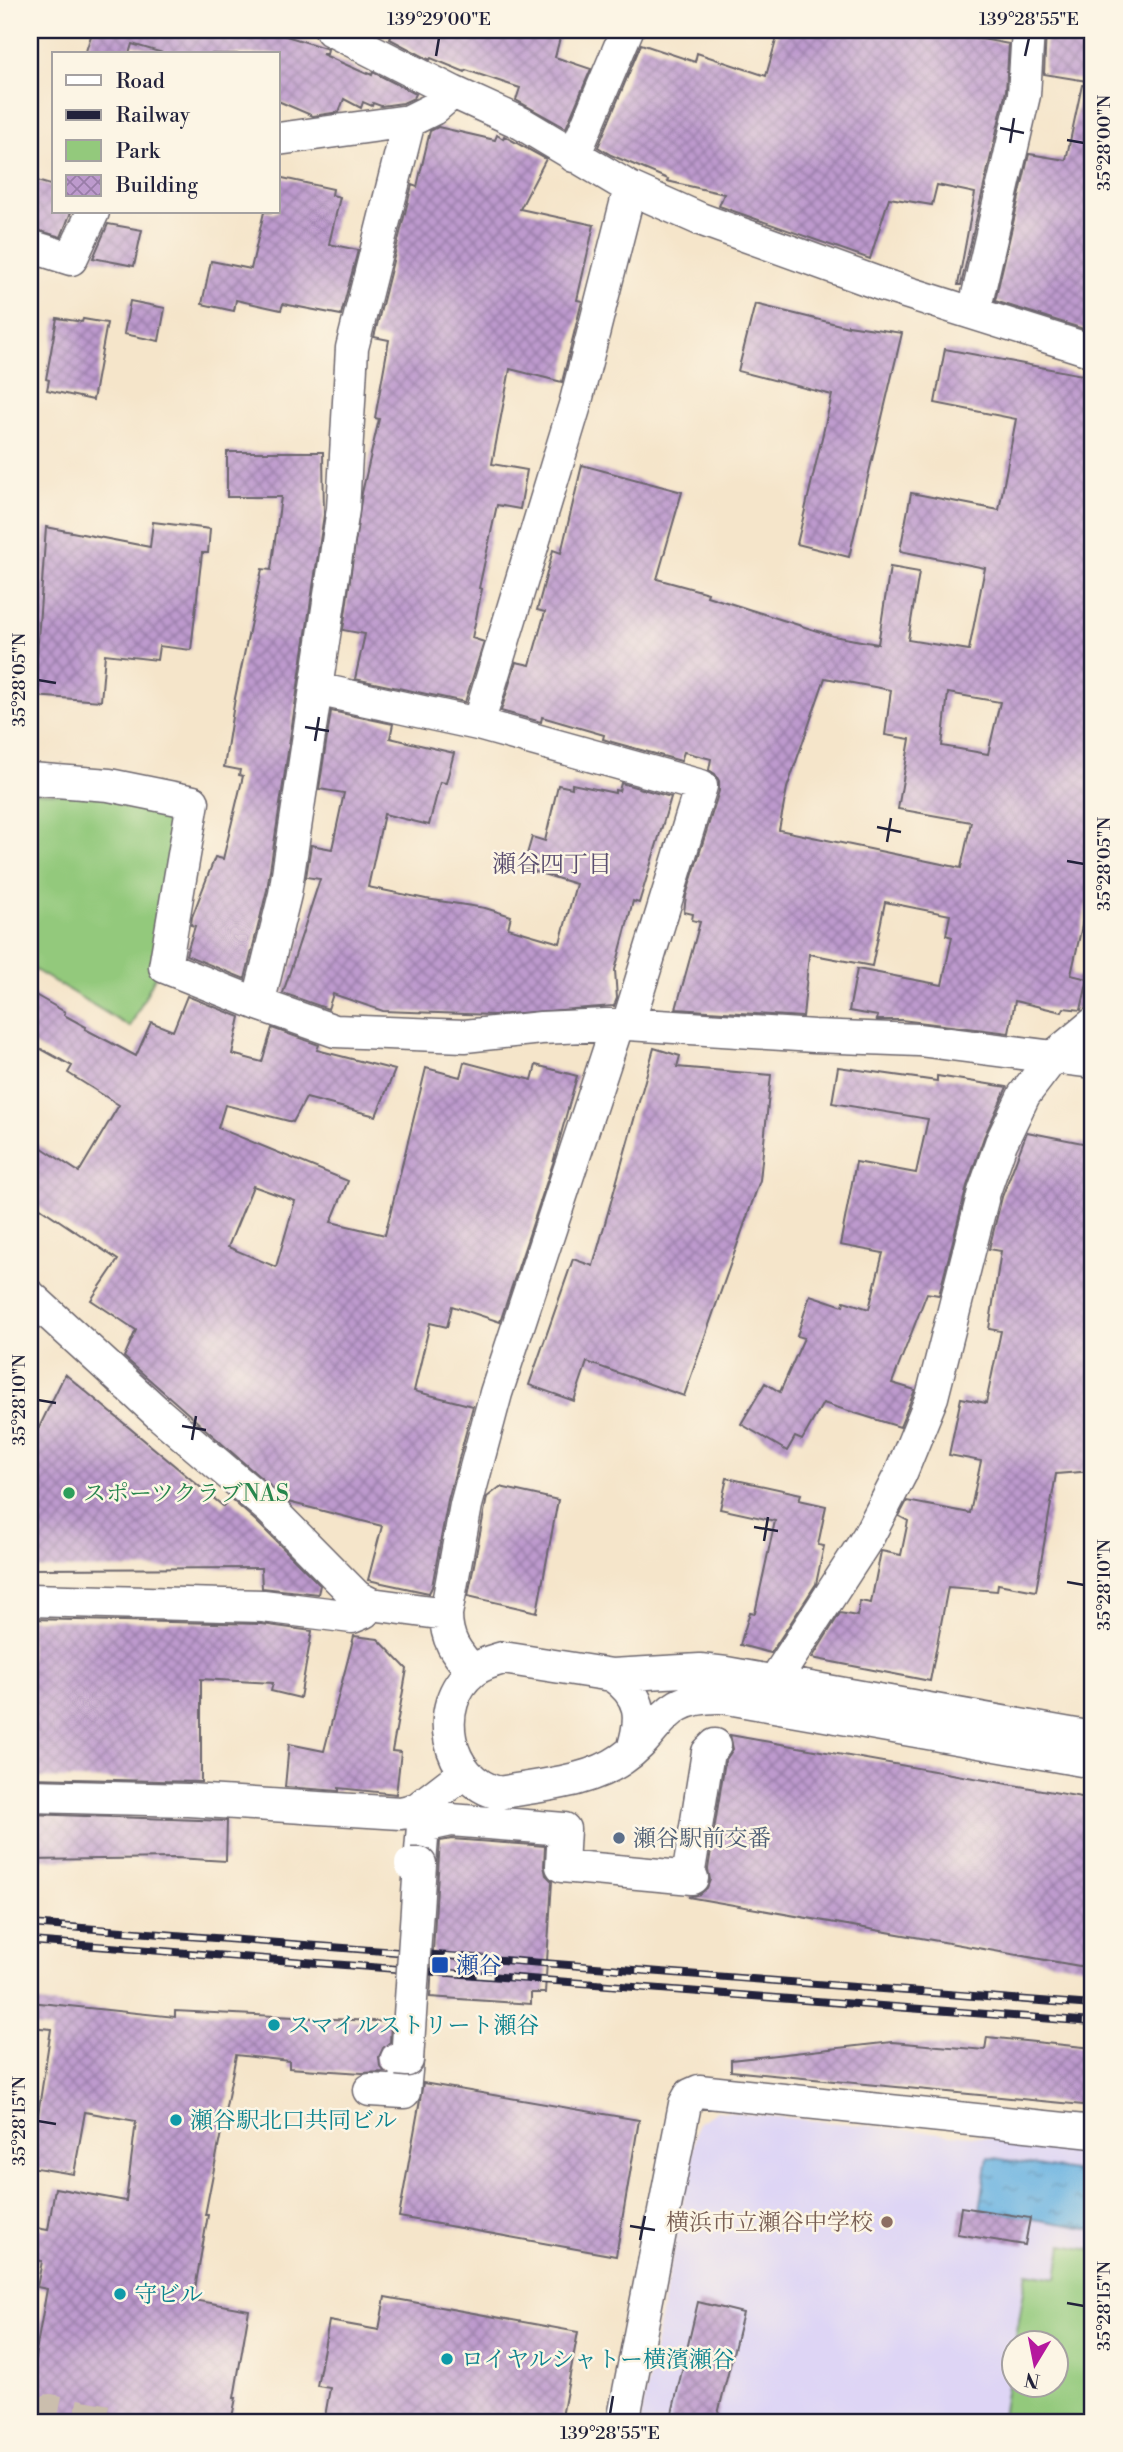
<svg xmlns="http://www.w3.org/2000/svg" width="1123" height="2452" font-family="'Libre Bodoni','Noto Serif JP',serif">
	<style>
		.built { fill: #ded5f5; fill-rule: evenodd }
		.park { fill: #93c97c; stroke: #5a765c; stroke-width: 2 }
		.water { fill: url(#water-ripples); stroke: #466a8e; stroke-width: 2 }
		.building { fill: url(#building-cross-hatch); fill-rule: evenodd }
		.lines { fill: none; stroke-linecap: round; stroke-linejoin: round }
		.street-tunnel { stroke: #cbbead; stroke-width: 32; stroke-dasharray: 32 16; stroke-linecap: butt }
		.street-casing { stroke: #6c666d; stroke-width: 35 }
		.street { stroke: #fff; stroke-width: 32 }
		.rail-casing { stroke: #22223b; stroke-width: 8 }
		.rail { stroke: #fcf5e5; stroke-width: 5; stroke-dasharray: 16; stroke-linecap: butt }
		.street-bridge-casing { stroke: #6c666d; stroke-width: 35; stroke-linecap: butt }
		.street-bridge { stroke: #fff; stroke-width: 32 }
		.ticks { fill: none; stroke: #22223b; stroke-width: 2.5 }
		.leisure-dot { fill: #2e9e5b; stroke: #fcf5e5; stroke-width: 2.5 }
		.service-dot { fill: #5c6f8a; stroke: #fcf5e5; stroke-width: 2.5 }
		.transit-dot { fill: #1a4fb4; stroke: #fcf5e5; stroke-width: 2.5 }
		.culture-dot { fill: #0f9aa8; stroke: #fcf5e5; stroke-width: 2.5 }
		.education-dot { fill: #8d6e63; stroke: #fcf5e5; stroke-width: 2.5 }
		.labels { text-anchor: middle; stroke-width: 5; stroke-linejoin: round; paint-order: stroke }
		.leisure-label { font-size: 23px; fill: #27864d; stroke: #fcf5e5; text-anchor: start }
		.service-label { font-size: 23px; fill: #4e5e75; stroke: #fcf5e5; text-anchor: start }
		.transit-label { font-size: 23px; fill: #164399; stroke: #fcf5e5; text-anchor: start }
		.culture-label { font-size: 23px; fill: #0d838f; stroke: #fcf5e5; text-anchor: start }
		.education-label { font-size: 23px; fill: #785e54; stroke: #fcf5e5; text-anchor: end }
		.neighbourhood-label { font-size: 24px; fill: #584c6e; stroke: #fcf5e5 }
		.neatline { fill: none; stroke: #22223b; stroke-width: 2.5 }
		.ticks-label { font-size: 18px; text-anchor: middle; fill: #22223b }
	</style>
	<defs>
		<pattern id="water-ripples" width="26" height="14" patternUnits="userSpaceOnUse" patternTransform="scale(1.75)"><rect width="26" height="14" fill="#69b2e1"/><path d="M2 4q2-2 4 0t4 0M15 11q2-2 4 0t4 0" fill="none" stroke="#5690b8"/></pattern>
		<pattern id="building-cross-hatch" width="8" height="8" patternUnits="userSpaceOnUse" patternTransform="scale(1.75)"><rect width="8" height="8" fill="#bd9acd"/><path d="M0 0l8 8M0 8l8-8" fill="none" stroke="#997da8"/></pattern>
	</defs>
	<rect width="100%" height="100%" fill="#fcf5e5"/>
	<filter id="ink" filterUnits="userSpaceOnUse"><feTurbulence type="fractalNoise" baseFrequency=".0143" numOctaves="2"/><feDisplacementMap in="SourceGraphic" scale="14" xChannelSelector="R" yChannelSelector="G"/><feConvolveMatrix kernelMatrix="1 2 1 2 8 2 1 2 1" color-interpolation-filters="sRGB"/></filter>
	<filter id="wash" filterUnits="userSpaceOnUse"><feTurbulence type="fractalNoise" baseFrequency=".00686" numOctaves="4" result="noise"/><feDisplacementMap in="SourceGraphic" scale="28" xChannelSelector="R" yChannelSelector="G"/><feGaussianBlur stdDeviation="1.57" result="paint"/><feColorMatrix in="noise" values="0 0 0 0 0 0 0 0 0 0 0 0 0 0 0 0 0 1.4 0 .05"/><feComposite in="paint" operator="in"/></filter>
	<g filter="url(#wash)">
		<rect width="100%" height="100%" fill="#f5e5ca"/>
		<path class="built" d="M717,2111l376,37v274h-453l58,-299zM1014,2344h42v42h-42z"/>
		<path class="park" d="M30,792l66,3 89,15 -29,165 -26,52 -100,-60z
			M1062,2245l31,5v172h-92l13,-77v41h42v-42l-41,-1 12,-70 30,5z"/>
		<path class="water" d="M988,2157l105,17v55l-113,-19z"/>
		<g id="blocks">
			<path class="building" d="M93,30h174l58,18 3,1 -1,5h-5l45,20 1,-1 4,2 1,-3 43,22 -2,4 -11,5 -22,3 -8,-3 -1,3 -9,-4 -2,6 -17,-9 -5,13 -26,4 -35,-15v-47h-112l-34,-10 -3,10h-44z
				M394,30h168l-7,27 36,12 -25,59 -50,-28 4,-12 -54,-18 -1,2 -34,-14 -1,2 -40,-21z
				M779,30h106l22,4v-4l36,8 11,1 1,-5 54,10 -3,47 -45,194h-3l17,-92 -38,-8 -5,20 -43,-7 -19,61 -148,-52 -3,-1 5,-12 -57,-13 1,-2 -57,-24 -13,-8 43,-103 54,18 2,-9 69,23z
				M1046,30l47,5v47l-49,-8z
				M1082,85l11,1v246l-98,-31 34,-147 37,6z
				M438,127l57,13 2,-5 6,4 1,-3 42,23 -26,50 74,16 -17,75 5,1 -20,81 -52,-13 -18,95 35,6 -7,39 -23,-4 -18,83 3,1 -10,49 12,4 -19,60 -110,-23 10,-45 -22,-4 19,-137 17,-74 -4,-1 14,-78 -15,-3 38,-152 5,2 13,-56z
				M278,177l55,12 -1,6 8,2 -11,47 29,6 -17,65 -58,-11 -2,6 -45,-10 -2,11 -32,-7 9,-43 40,8 13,-57h14z
				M30,179l24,7v26h17l-10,25 -31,-9z
				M108,224l34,6 -8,36 -41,-8z
				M130,301l35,7 -6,33 -35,-7z
				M755,304l93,23v-2l54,8 -53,224 -52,-13 35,-149 -94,-24z
				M57,318l25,4 1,-3 24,4 -14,77 -46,-10 2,-10 -3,-1z
				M945,349l148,28v523l-5,-1 -17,76 17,4 -7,31 -17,-2 -2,4 -47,-11 -6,32 -108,-13h-24l1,-4 -29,-5 8,-42 85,16 10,-48 -6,-2 4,-20 -65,-13 -13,64 -63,-12 -6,63 -127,-8 24,-87 -8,-2 1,-6 -9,-2 2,-16 33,-105v-10l-4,-7 -6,-4 2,-11 -27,-7 -3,9 -69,-19 -9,-3 1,-4 -62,-18 -1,5 -40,-11 15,-49 14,3 15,-53 -8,-2 16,-60 8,3 21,-88 100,27 -25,87 51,14 -1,3 126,40 45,8 12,-77 29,5 -11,68 61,10 16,-82 -85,-17 11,-58 88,17 17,-91 -81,-16zM825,678l66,12 -6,45 25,4 -12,70 73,13 -10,46 -182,-38 8,-42zM948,693l52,9 -12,52 -46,-8z
				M227,452h96l1,63 -57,375 -22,89 -59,-24 9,-29 -4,-1 1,-8 23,-60 8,2 20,-83 -4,-1 1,-5 -16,-3 11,-69 27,-129 9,1 10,-73h-54z
				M153,522l57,7 -2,24h-6l-11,97 -32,-4 -2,14 -52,-6 -4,47 -67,-5 12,-169 104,20z
				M331,711l62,13 -3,14 64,15 -8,30 -6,-1 -11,43 -45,-11 -16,73 58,12 59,9 26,8 -3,12 52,15 16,-59 -53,-16 9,-31 13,4 13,-56 14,3v-4l43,9v-3l4,1 2,-8 50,14 -32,106 -6,-2 -18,69 2,28 -3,8 -121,9 -110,-4 -50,-17 -5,15 -45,-16 37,-114 -14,-2 5,-32 21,4 12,-56 -25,-4z
				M30,992l35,20 -1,3 22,12 -1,2 51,27 15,-34 22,9 14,-35 53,21 -8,37 30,8 10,-34 47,17 -2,5 78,20 -19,46 -70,-18 -13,24 -68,-17 -7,23 130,53 -17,41 54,13 41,-167 34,9 4,-15 68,18 4,-15 41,11 -24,87 -53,159 -48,-16 -5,21 -17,-4 -16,68 59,15 -25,94 -16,87 -3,6 -61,-13 14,-54 -94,-24 -164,-145 12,-27 -45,-30 27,-40 -88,-59v-61l49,32 40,-67 -51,-32 4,-7 -42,-23zM253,1186l42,15 -19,66 -48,-20z
				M654,1048l26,8 -3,11 94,8 -11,105 -76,216 -97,-34 -13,39 -45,-16 44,-126 20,7z
				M838,1067l99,14v-5l70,11 -23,50 -17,49 -28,109 -12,-2 -35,90 23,7 -15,37 -77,-24 -21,37 -7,-3 -8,14 -46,-27 24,-41 15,9 24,-54 -7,-2 13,-41 33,11 1,-5 25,8 14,-56 -43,-8 16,-83 60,11 12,-54 -96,-16z
				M1027,1132l66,13v326l-37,3 -20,117 -38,-7 -1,7 -49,-4 -18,94 -118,-23 28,-45 17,3 3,-15 11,2 10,-52 20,4 7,-34 -9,-5 8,-15 63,12 11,-52 -32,-6 12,-57 25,5 15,-72 -12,-2 12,-78 -12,-2 13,-52z
				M65,1374l158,132 7,-8 26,23 64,64 -2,9 -56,-6 -1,-20 -231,1v-123z
				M727,1478l74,16 -2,6 27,6 -8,39 6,1 -8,38 -45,69 -31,-8 10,-33 5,1 20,-92 -55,-12z
				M500,1487l58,13 -21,112 -69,-16 19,-99z
				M30,1619l232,5 50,7 -12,67 -29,-7 2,-8 -72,-4v103l-171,-4z
				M354,1636l24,3 29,30 -15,82 9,1 -5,42 -57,-6v3l-54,-4 4,-43 35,7z
				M730,1735l363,64v156l-2,13 -403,-71 12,-3 7,-6 3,-8 -2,-11 17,-108 8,-12z
				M30,1814l197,7 -1,40 -50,-3 -146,2z
				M452,1839l93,7 -1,20 2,9 6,6 -7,112h-14v11l-101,-7 10,-156z
				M30,2002l145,15v-6l216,11 -1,20 -7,6 -4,9 1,9 5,6 -23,1 -73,-5v-7l-53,-6 -31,160h3l-15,85 56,10 -15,88h2l-5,24h-201v-60l4,1 13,-74 -10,-2 5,-26 -12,-2v-32l18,3 7,-42 71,13 10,-80 -51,-9 -11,62 -44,-7 21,-138 -21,-2z
				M987,2037l106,11v58l-362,-35v-11l161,-18 93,8z
				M423,2083l216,37 -23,136 -217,-39z
				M961,2207l69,11 -5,27 -68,-11z
				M385,2297l193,35 -17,90h-237l6,-34 -13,-2 12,-65 50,9z
				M698,2302l45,11 -27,109h-46z"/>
		</g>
	</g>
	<g filter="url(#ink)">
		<use href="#blocks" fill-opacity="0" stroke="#6c666d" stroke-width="2"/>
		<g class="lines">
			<path class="street-tunnel" d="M32,2422l4,-7 14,-5 64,12"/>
			<g class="street-casing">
				<path id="street" d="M331,30l122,62 68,31 109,65 70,31 183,66 210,66
					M278,139l131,-18 24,-12 20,-17
					M574,156l53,-126
					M30,246l41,13 22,-47
					M974,312l50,-217 4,-65
					M316,689l162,35 223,62 -73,238
					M478,724l97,-319 55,-217
					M30,779l79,6 84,17 -28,165 93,37 77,27 130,5 76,-8 87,-4 186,12 105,4 174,22
					M258,1004l27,-110 58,-385 9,-161 57,-227
					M30,1296l129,118 110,94 88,89 14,7 75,10
					M30,1600l233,6 89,11 12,-5 7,-8
					M472,1671c-16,-19 -26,-31 -26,-57l20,-109 30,-112 121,-367
					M612,1675c31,22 31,42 21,75
					M774,1682l94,-145 33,-64 31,-76 52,-205 17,-49 23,-48 29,-38 40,-33
					M1093,1738l-367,-65 -26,-3 -88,5 -109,-17c-11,3 -21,6 -30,13 -42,33 -27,110 26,122 40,-8 89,-10 123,-34 41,-28 38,-64 100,-62l371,65
					M30,1796l158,4 213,13 16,-4 48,-37
					M420,1864l3,-38 28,-6 113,9 -2,37 130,12
					M688,1877l20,-125 7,-7
					M370,2090l34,2 3,-32
					M623,2422l62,-318 5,-9 9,-4 394,41"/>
			</g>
			<use href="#street" class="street"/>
			<g class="rail-casing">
				<path id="rail" d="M30,1924l1063,81
					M30,1941l1063,81"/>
			</g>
			<use href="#rail" class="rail"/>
			<g class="street-bridge-casing">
				<path id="street-bridge" d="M397,2059l10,1 13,-196h-9"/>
			</g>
			<use href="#street-bridge" class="street-bridge"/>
		</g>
	</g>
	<path class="ticks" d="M436,56l3,-18M1025,56l4,-18M1000,128l24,5M1067,140l17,3M1010,143l4,-25M38,680l18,3M305,727l24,4M315,741l4,-24M877,827l24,5M887,842l4,-24M1067,861l17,3M38,1400l18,3M182,1426l24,4M192,1440l4,-24M754,1527l24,4M764,1541l4,-24M1067,1582l17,3M38,2121l18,3M630,2226l25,4M640,2240l5,-24M1067,2303l17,3M610,2414l3,-18"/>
	<circle class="leisure-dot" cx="69" cy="1493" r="7"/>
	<circle class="service-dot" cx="619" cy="1838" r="7"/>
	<rect class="transit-dot" x="431" y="1956" width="18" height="18" rx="3.5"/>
	<g class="culture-dot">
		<circle cx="274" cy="2025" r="7"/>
		<circle cx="176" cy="2120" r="7"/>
		<circle cx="120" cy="2294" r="7"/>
		<circle cx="447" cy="2359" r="7"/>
	</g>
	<circle class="education-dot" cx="887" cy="2222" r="7"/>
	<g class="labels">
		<g class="leisure-label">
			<text x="83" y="1501">スポーツクラブNAS</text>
		</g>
		<g class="service-label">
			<text x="633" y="1846">瀬谷駅前交番</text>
		</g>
		<g class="transit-label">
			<text x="456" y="1973">瀬谷</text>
		</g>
		<g class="culture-label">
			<text x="288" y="2033">スマイルストリート瀬谷</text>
			<text x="190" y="2128">瀬谷駅北口共同ビル</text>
			<text x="134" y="2302">守ビル</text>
			<text x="461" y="2367">ロイヤルシャトー横濱瀬谷</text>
		</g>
		<g class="education-label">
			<text x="873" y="2230">横浜市立瀬谷中学校</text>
		</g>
		<g class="neighbourhood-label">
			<text x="552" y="872">瀬谷四丁目</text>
		</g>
	</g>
	<rect width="1123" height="2452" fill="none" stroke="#fcf5e5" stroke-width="77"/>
	<rect x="52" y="52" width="228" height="161" fill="#fcf5e5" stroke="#a5a1a1" stroke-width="2"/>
	<rect x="66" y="75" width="35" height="10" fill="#ffffff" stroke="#a5a1a1" stroke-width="2"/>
	<text x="116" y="88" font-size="21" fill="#22223b">Road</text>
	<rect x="66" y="110" width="35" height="10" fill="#22223b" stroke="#a5a1a1" stroke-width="2"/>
	<text x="116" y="122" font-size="21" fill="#22223b">Railway</text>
	<rect x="66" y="140" width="35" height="21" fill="#93c97c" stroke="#a5a1a1" stroke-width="2"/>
	<text x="116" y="158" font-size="21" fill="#22223b">Park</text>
	<rect x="66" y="175" width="35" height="21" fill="url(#building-cross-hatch)" stroke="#a5a1a1" stroke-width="2"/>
	<text x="116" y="192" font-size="21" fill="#22223b">Building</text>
	<g transform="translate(1035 2364) rotate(190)"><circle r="33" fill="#fcf5e5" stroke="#a5a1a1" stroke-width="2"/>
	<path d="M0-5L12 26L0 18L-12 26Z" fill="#b5179e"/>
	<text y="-10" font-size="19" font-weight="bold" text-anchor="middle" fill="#22223b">N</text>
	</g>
	<rect x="38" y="38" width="1046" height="2376" class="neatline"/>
	<g class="ticks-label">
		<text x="439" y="25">139°29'00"E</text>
		<text x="1029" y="25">139°28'55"E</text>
		<text transform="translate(1104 143) rotate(-90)" y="6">35°28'00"N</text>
		<text transform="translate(19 680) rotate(-90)" y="6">35°28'05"N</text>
		<text transform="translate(1104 864) rotate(-90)" y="6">35°28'05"N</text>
		<text transform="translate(19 1400) rotate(-90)" y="6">35°28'10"N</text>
		<text transform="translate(1104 1585) rotate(-90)" y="6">35°28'10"N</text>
		<text transform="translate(19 2121) rotate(-90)" y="6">35°28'15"N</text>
		<text transform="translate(1104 2306) rotate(-90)" y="6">35°28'15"N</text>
		<text x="610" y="2439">139°28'55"E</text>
	</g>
</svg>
